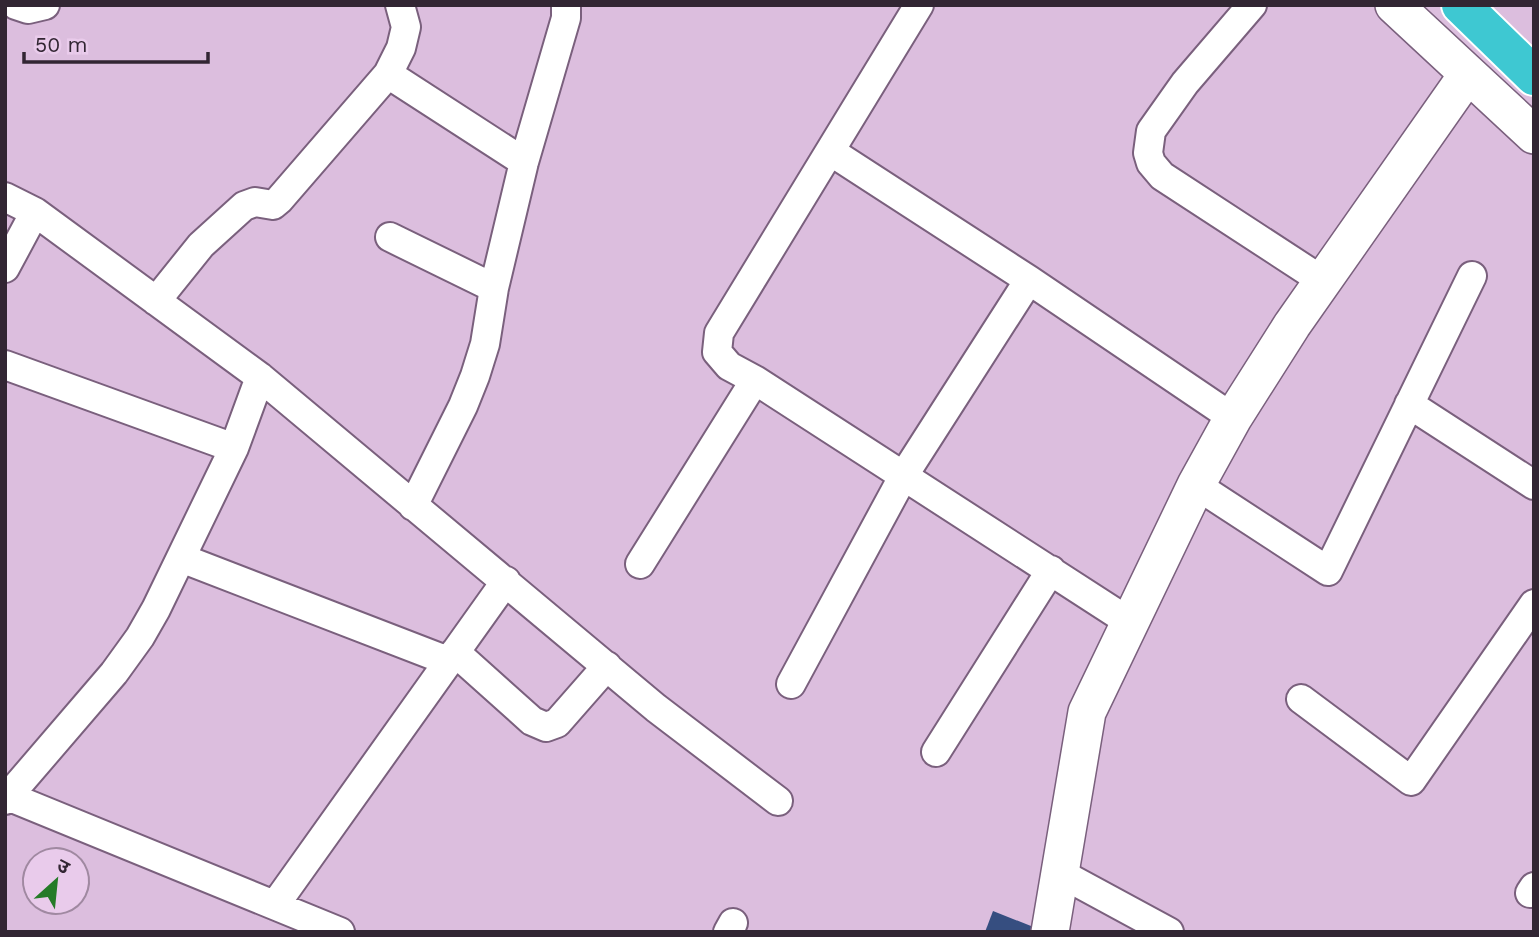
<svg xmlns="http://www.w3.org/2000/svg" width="1539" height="937" font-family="'Work Sans','Noto Sans Devanagari',sans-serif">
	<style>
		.building { fill: #364e80 }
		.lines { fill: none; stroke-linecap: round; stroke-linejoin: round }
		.minor-casing { stroke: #7a607d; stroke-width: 32 }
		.tertiary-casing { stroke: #7a607d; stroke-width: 40 }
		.trunk-casing { stroke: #fff; stroke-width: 42 }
		.minor { stroke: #fff; stroke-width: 28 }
		.tertiary { stroke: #fff; stroke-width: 37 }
		.trunk { stroke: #3ec8d2; stroke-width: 38 }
	</style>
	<rect width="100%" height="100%" fill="#dcbede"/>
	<path class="building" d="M993,911l53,21h-61z"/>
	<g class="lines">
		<g class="minor-casing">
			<path id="minor" d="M16,5l12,4 17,-4
				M919,5l-200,328 -2,19 12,14 26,14 376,243
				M1252,5l-67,78 -34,48 -3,22 3,10 11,13 161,105
				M388,74l136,88
				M830,151l199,129 204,138
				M5,197l30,15 225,165 396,331 122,93
				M390,237l104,51
				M5,268l30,-56
				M156,301l45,-56 43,-39 11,-4 18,3 6,-5 109,-126 13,-26 5,-21 -6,-22
				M5,365l229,83
				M1409,404l125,81
				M1196,485l132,86 144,-295
				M413,506l50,-100 12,-30 10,-32 9,-56 30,-126 42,-144v-13
				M181,558l267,103
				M640,564l115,-184
				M455,652l77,69 14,6 11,-4 50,-57
				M791,684l113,-209 125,-195
				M1301,699l110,82 123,-177
				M936,752l115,-182
				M5,795l335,137
				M5,800l109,-127 26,-36 16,-28 78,-161 26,-71
				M1060,873l109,59
				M1530,893l4,-6
				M275,905l231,-324
				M728,932l5,-9"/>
		</g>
		<g class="tertiary-casing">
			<path id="tertiary" d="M1394,5l140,130
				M1050,932l37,-220 109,-227 37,-67 59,-93 176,-251"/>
		</g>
		<g class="trunk-casing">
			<path id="trunk" d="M1461,5l73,71"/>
		</g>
		<use href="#minor" class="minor"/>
		<use href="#tertiary" class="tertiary"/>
		<use href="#trunk" class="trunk"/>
	</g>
	<rect width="1539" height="937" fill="none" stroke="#322633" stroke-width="14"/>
	<g transform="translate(56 881) rotate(27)"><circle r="33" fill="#e9cbeb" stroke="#a089a1" stroke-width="2"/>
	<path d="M0-5L12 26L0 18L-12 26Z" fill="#257b28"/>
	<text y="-10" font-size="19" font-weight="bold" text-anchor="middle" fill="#322633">उ</text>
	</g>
	<path d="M24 52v10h184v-10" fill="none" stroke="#322633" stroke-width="3.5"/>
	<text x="35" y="52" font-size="21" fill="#322633" stroke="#e9cbeb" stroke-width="5" paint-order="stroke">50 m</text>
</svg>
